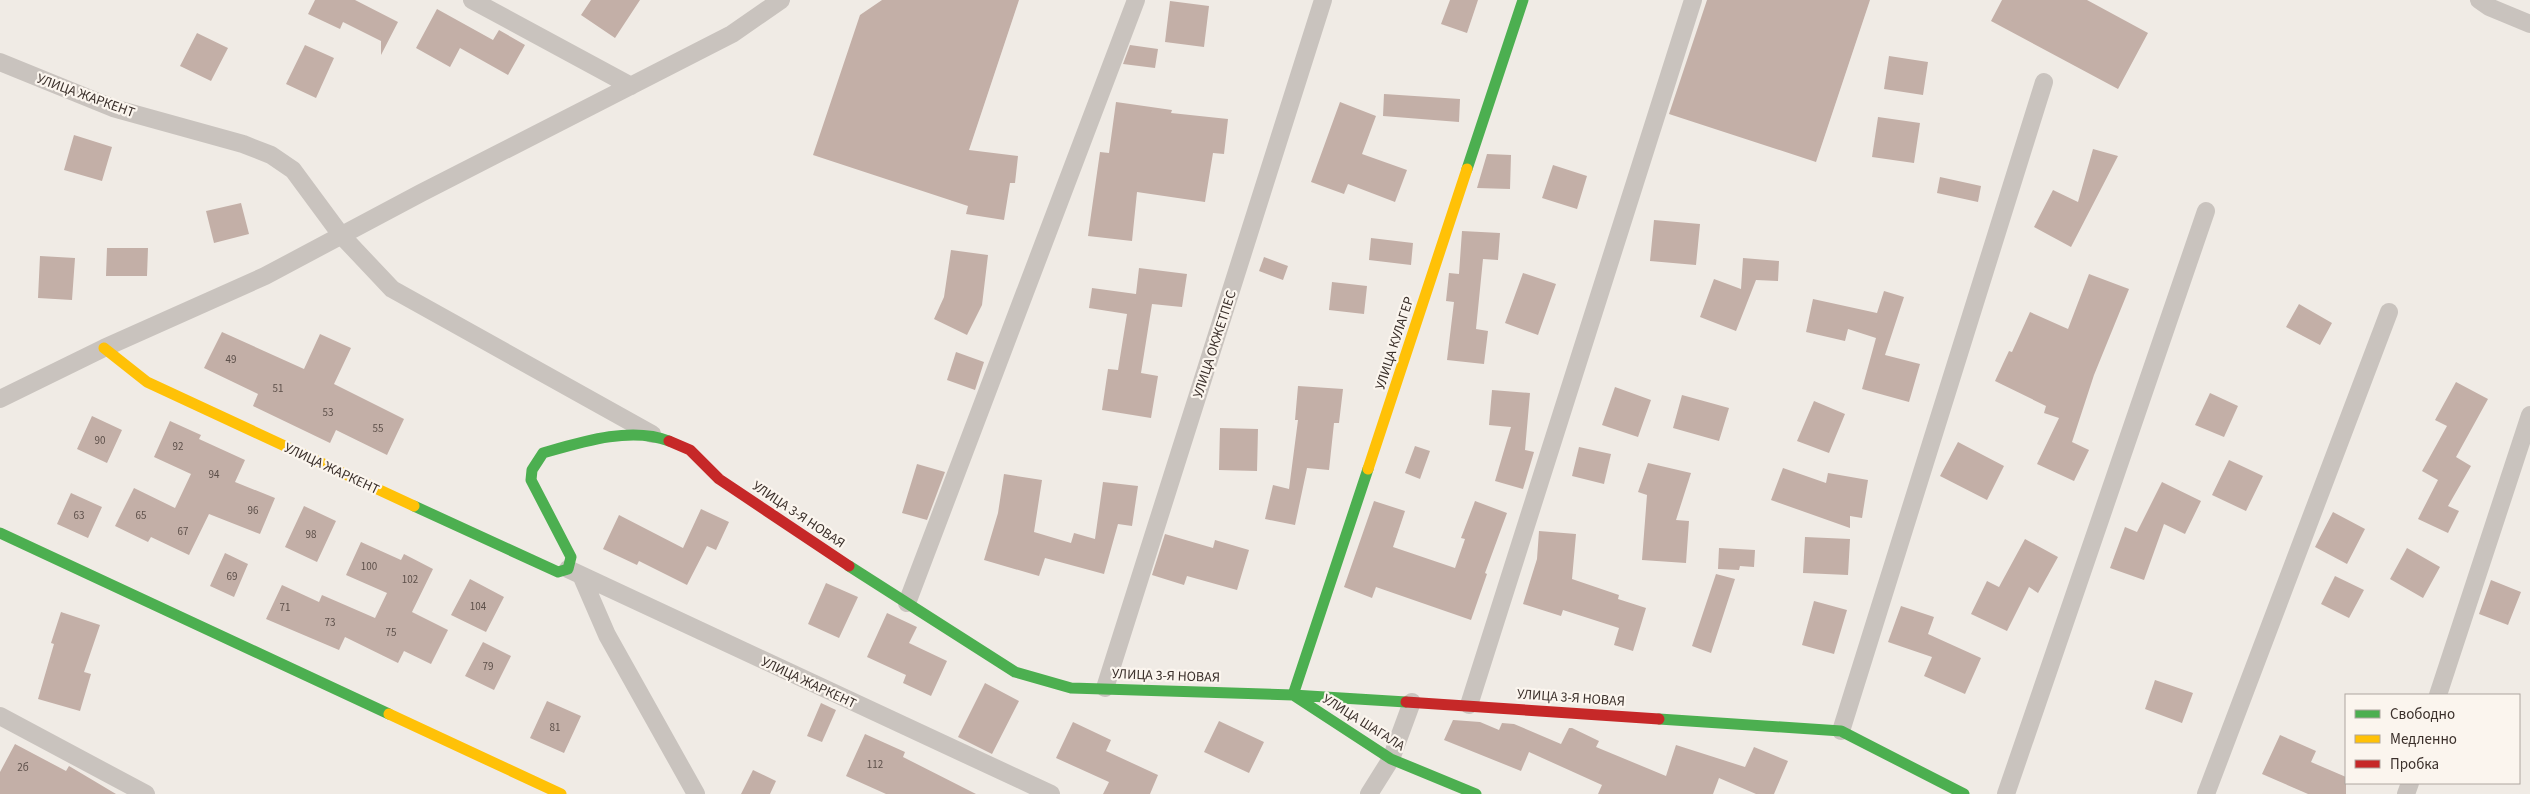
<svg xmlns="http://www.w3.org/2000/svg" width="2530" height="794" font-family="'Source Sans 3',sans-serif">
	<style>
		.building { fill: #c3afa7 }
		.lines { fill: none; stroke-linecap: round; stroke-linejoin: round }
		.street { stroke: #c9c3be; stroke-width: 18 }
		.fast { stroke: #4caf50; stroke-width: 11 }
		.slow { stroke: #ffc107; stroke-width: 11 }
		.jam { stroke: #c62828; stroke-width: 11 }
		.labels { text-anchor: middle; stroke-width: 4.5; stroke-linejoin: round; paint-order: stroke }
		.number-label { font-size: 11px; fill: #5d504a }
		.street-label { font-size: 14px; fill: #3b302b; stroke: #fbf5ee }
	</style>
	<rect width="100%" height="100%" fill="#f0ebe5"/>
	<path class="building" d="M315,0h40l43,22 -17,33v-14l-38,-19 -3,7 -32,-15z
		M591,0h49l-25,38 -34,-23z
		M882,0h137l-50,150 49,6 -3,27h-5l-6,37 -38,-6 2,-8 -155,-51 47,-140z
		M1450,0h28l-11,33 -26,-9z
		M1707,0h163l-54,162 -147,-48z
		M2002,0h85l61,33 -30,56 -127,-68z
		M1170,1l39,5 -5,41 -39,-5z
		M437,9l56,31 6,-10 26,15 -17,30 -48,-27 -10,19 -34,-19z
		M197,33l31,15 -17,33 -31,-15z
		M305,45l29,13 -18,40 -30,-14z
		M1130,45l28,4 -3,19 -32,-4z
		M1889,56l39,6 -5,33 -39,-6z
		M1384,94l76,5 -1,23 -76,-6z
		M1116,102l56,8 -1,3 57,6 -4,35 -11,-1 -8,49 -68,-10 -5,49 -44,-5 12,-84 9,1z
		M1340,102l36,14 -14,38 45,16 -12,32 -47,-18 -4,10 -33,-12z
		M1878,117l42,6 -6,40 -42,-6z
		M74,135l38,12 -10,34 -38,-11z
		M2093,149l25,7 -47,91 -37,-20 19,-37 25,12z
		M1487,154l24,1 -1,34 -33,-1z
		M1553,165l34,11 -10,33 -35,-11z
		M1940,177l41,9 -3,16 -41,-9z
		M241,203l8,31 -35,9 -8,-32z
		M1654,220l46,4 -4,41 -46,-4z
		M1462,231l38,2 -2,27 -15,-1 -7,70 12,2 -4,33 -37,-4 7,-58 -8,-1 3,-28 10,1z
		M1371,238l42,5 -2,22 -42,-5z
		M107,248h41l-1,28h-41z
		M951,250l37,5 -6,50 -15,30 -33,-16 10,-22z
		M40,256l35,2 -3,42 -34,-2z
		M1264,257l24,9 -5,14 -24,-9z
		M1743,258l36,3 -1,20 -22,-1 -20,51 -36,-14 14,-38 27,10z
		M1139,268l48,6 -5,33 -30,-3 -11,69 17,3 -7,42 -49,-8 6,-41 10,1 9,-56 -38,-6 3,-20 44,6z
		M1523,273l33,11 -18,51 -33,-12z
		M2089,274l40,15 -35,86 -22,67 17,8 -15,31 -37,-17 22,-46 -15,-5 2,-7 -51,-25 14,-30 3,1 18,-40 38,17z
		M1332,282l35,4 -3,28 -35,-4z
		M1884,291l20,6 -19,58 35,9 -11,38 -47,-13 14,-51 -28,-9 -3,12 -39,-9 7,-33 64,14z
		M2299,304l33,19 -12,22 -34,-18z
		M222,332l82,37 16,-35 31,14 -17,36 70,35 -17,36 -51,-25 -6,13 -77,-37 5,-12 -54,-26z
		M956,352l28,10 -9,28 -28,-10z
		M2456,382l32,17 -32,58 15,9 -23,40 11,5 -11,22 -30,-14 20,-39 -16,-9 25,-45 -12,-6z
		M1298,386l45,3 -4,34h-5l-5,47 -22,-2 -12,57 -30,-6 8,-34 16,4 9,-69h-3z
		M1615,387l36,13 -13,37 -36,-12z
		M1492,390l38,3 -5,57 9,2 -11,37 -28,-8 16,-54 -22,-2z
		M2210,393l28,13 -14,31 -29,-12z
		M1682,395l47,13 -10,33 -46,-13z
		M1814,401l31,13 -16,39 -32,-12z
		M92,416l30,14 -15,33 -30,-14z
		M170,421l31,14 -2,4 46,21 -10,22 40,16 -15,36 -51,-20 -20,41 -38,-18 -3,5 -33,-16 19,-38 41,20 16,-34 -37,-17z
		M1220,428l38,1 -1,42 -38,-1z
		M1958,442l46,24 -17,34 -47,-24z
		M1415,446l15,5 -10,28 -15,-6z
		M1579,447l32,7 -7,30 -32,-8z
		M2229,460l34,16 -17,35 -34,-16z
		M1648,463l43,10 -15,47 13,1 -3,42 -44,-3 5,-65 -9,-3z
		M917,464l28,8 -18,48 -25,-7z
		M1783,468l43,15 2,-10 40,7 -6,38 -12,-2v12l-79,-28z
		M1004,474l38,6 -8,52 37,11 3,-10 21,6 8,-57 35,4 -6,40 -14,-2 -14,50 -59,-16 -6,18 -55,-16 14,-47z
		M2162,482l39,19 -16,33 -21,-10 -20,56 -34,-12 15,-41 12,5z
		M71,493l31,14 -14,31 -31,-14z
		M1374,501l31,10 -12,36 62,21 10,-29 -4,-1 14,-37 32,12 -22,60 2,1 -16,46 -95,-33 -4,11 -28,-11z
		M304,506l32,15 -19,41 -32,-15z
		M701,509l28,13 -13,28 -9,-4 -20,39 -48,-24 -2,4 -34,-16 16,-34 64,33z
		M2333,512l32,17 -18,35 -32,-17z
		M1539,531l37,3 -4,45 47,16 -1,4 28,9 -13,43 -19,-6 5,-17 -56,-18 -2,6 -38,-12 14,-45z
		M1165,534l48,14 2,-8 34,10 -12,40 -50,-14 -3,9 -32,-10z
		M1805,537l45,2 -2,36 -45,-2z
		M2025,539l33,18 -20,36 -9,-6 -22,44 -36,-17 16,-33 12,6z
		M361,542l40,18 3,-6 29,15 -21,43 36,18 -17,34 -27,-13 -6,12 -53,-26 -6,13 -73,-31 16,-34 37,17 3,-7 53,23 12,-25 -41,-18z
		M1719,548l36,2 -1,17 -14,-1 -1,4 -21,-1z
		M2407,548l33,19 -17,31 -33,-19z
		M225,553l23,11 -14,33 -24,-11z
		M1716,574l19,5 -24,74 -19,-7z
		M2335,576l29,14 -15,28 -28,-14z
		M470,579l34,18 -18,35 -35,-17z
		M2491,580l30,12 -13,33 -29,-11z
		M826,583l32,14 -19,41 -31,-14z
		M1814,601l33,9 -13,44 -32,-9z
		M1901,606l33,11 -6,17 53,24 -16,36 -41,-18 8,-19 -44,-15z
		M61,612l39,13 -16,47 7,2 -11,37 -42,-12 16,-55 -3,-1z
		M887,613l30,14 -8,16 38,18 -16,35 -28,-13 3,-8 -39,-18z
		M483,642l28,14 -17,34 -29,-14z
		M2155,680l38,13 -11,30 -37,-14z
		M985,683l34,18 -27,53 -34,-17z
		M547,701l34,15 -17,37 -34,-15z
		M821,703l15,7 -14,32 -15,-6z
		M1453,720l27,2 19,8 3,-7 12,1 47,20 8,-16h3l27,13 -3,6 70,29 10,-31 69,22 9,-20 34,14 -14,33h-18l-37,-16 -6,16h-115l4,-9 -73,-33 -8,19 -77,-31z
		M1219,721l45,21 -15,31 -45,-21z
		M1073,722l38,18 -5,11 52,24 -8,19h-47l6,-12 -53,-24z
		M865,734l40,18 -2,5 73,37h-90l-40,-18z
		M2280,735l36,16 -5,11 35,15v17h-38l-46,-20z
		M15,744l51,27 3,-5 47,28h-116v-22z
		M753,770l23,11 -6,13h-29z"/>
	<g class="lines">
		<path class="street" d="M472,0l159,86
			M2479,0l10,7 41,17
			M0,62l113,46 130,36 28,11 22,15 48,65 51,54 260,145
			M0,399l104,-51 161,-72 156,-83 311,-159 49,-34
			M568,569l483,225
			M581,575l26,60 89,159
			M907,603l229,-603
			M1105,688l218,-688
			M2438,695l92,-280
			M1469,705l224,-705
			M0,716l146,78
			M1841,731l203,-649
			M1369,794l22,-35 21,-57
			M2006,794l200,-583
			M2206,794l183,-482
			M2406,794l4,-11"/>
		<path class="fast" d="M1467,169l56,-169
			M1368,469l-75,226 98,64 85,35
			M414,506l144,66 10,-3 3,-12 -40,-77 1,-10 11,-17c38,-11 88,-27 126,-12
			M0,533l389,181
			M849,566l166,106 56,16 222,7 113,7
			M1659,719l182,12 123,63"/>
		<path class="slow" d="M104,348l43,34 267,124
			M1368,469l99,-300
			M389,714l172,80"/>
		<path class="jam" d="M669,441l21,9 29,29 130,87
			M1406,702l253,17"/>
	</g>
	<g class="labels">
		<g class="number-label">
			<text x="231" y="363">49</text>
			<text x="278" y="392">51</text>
			<text x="328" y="416">53</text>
			<text x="378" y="432">55</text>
			<text x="100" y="444">90</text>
			<text x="178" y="450">92</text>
			<text x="214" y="478">94</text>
			<text x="253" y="514">96</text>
			<text x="79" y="519">63</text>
			<text x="141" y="519">65</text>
			<text x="183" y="535">67</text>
			<text x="311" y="538">98</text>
			<text x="369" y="570">100</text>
			<text x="232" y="580">69</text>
			<text x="410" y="583">102</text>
			<text x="478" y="610">104</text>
			<text x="285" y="611">71</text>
			<text x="330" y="626">73</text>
			<text x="391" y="636">75</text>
			<text x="488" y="670">79</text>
			<text x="555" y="731">81</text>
			<text x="875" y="768">112</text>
			<text x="23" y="771">2б</text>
		</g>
		<g class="street-label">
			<text transform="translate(86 95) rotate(20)" y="5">УЛИЦА ЖАРКЕНТ</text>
			<text transform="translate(1394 343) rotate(-72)" y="5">УЛИЦА КУЛАГЕР</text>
			<text transform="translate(1214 344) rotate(-72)" y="5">УЛИЦА ОКЖЕТПЕС</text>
			<text transform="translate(332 468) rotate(25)" y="5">УЛИЦА ЖАРКЕНТ</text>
			<text transform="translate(799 514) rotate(34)" y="5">УЛИЦА 3-Я НОВАЯ</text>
			<text transform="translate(1166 675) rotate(2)" y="5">УЛИЦА 3-Я НОВАЯ</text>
			<text transform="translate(809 682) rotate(25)" y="5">УЛИЦА ЖАРКЕНТ</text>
			<text transform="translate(1571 697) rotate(4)" y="5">УЛИЦА 3-Я НОВАЯ</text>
			<text transform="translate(1364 722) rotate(32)" y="5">УЛИЦА ШАГАЛА</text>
		</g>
	</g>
	<rect x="2345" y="694" width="175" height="90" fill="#fbf5ee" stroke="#aea6a0"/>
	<rect x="2355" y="710" width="25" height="8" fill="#4caf50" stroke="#aea6a0"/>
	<text x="2390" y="719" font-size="15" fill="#3b302b">Свободно</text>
	<rect x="2355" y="735" width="25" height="8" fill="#ffc107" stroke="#aea6a0"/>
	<text x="2390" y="744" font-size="15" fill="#3b302b">Медленно</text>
	<rect x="2355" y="760" width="25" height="8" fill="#c62828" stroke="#aea6a0"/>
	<text x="2390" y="769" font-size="15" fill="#3b302b">Пробка</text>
</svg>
